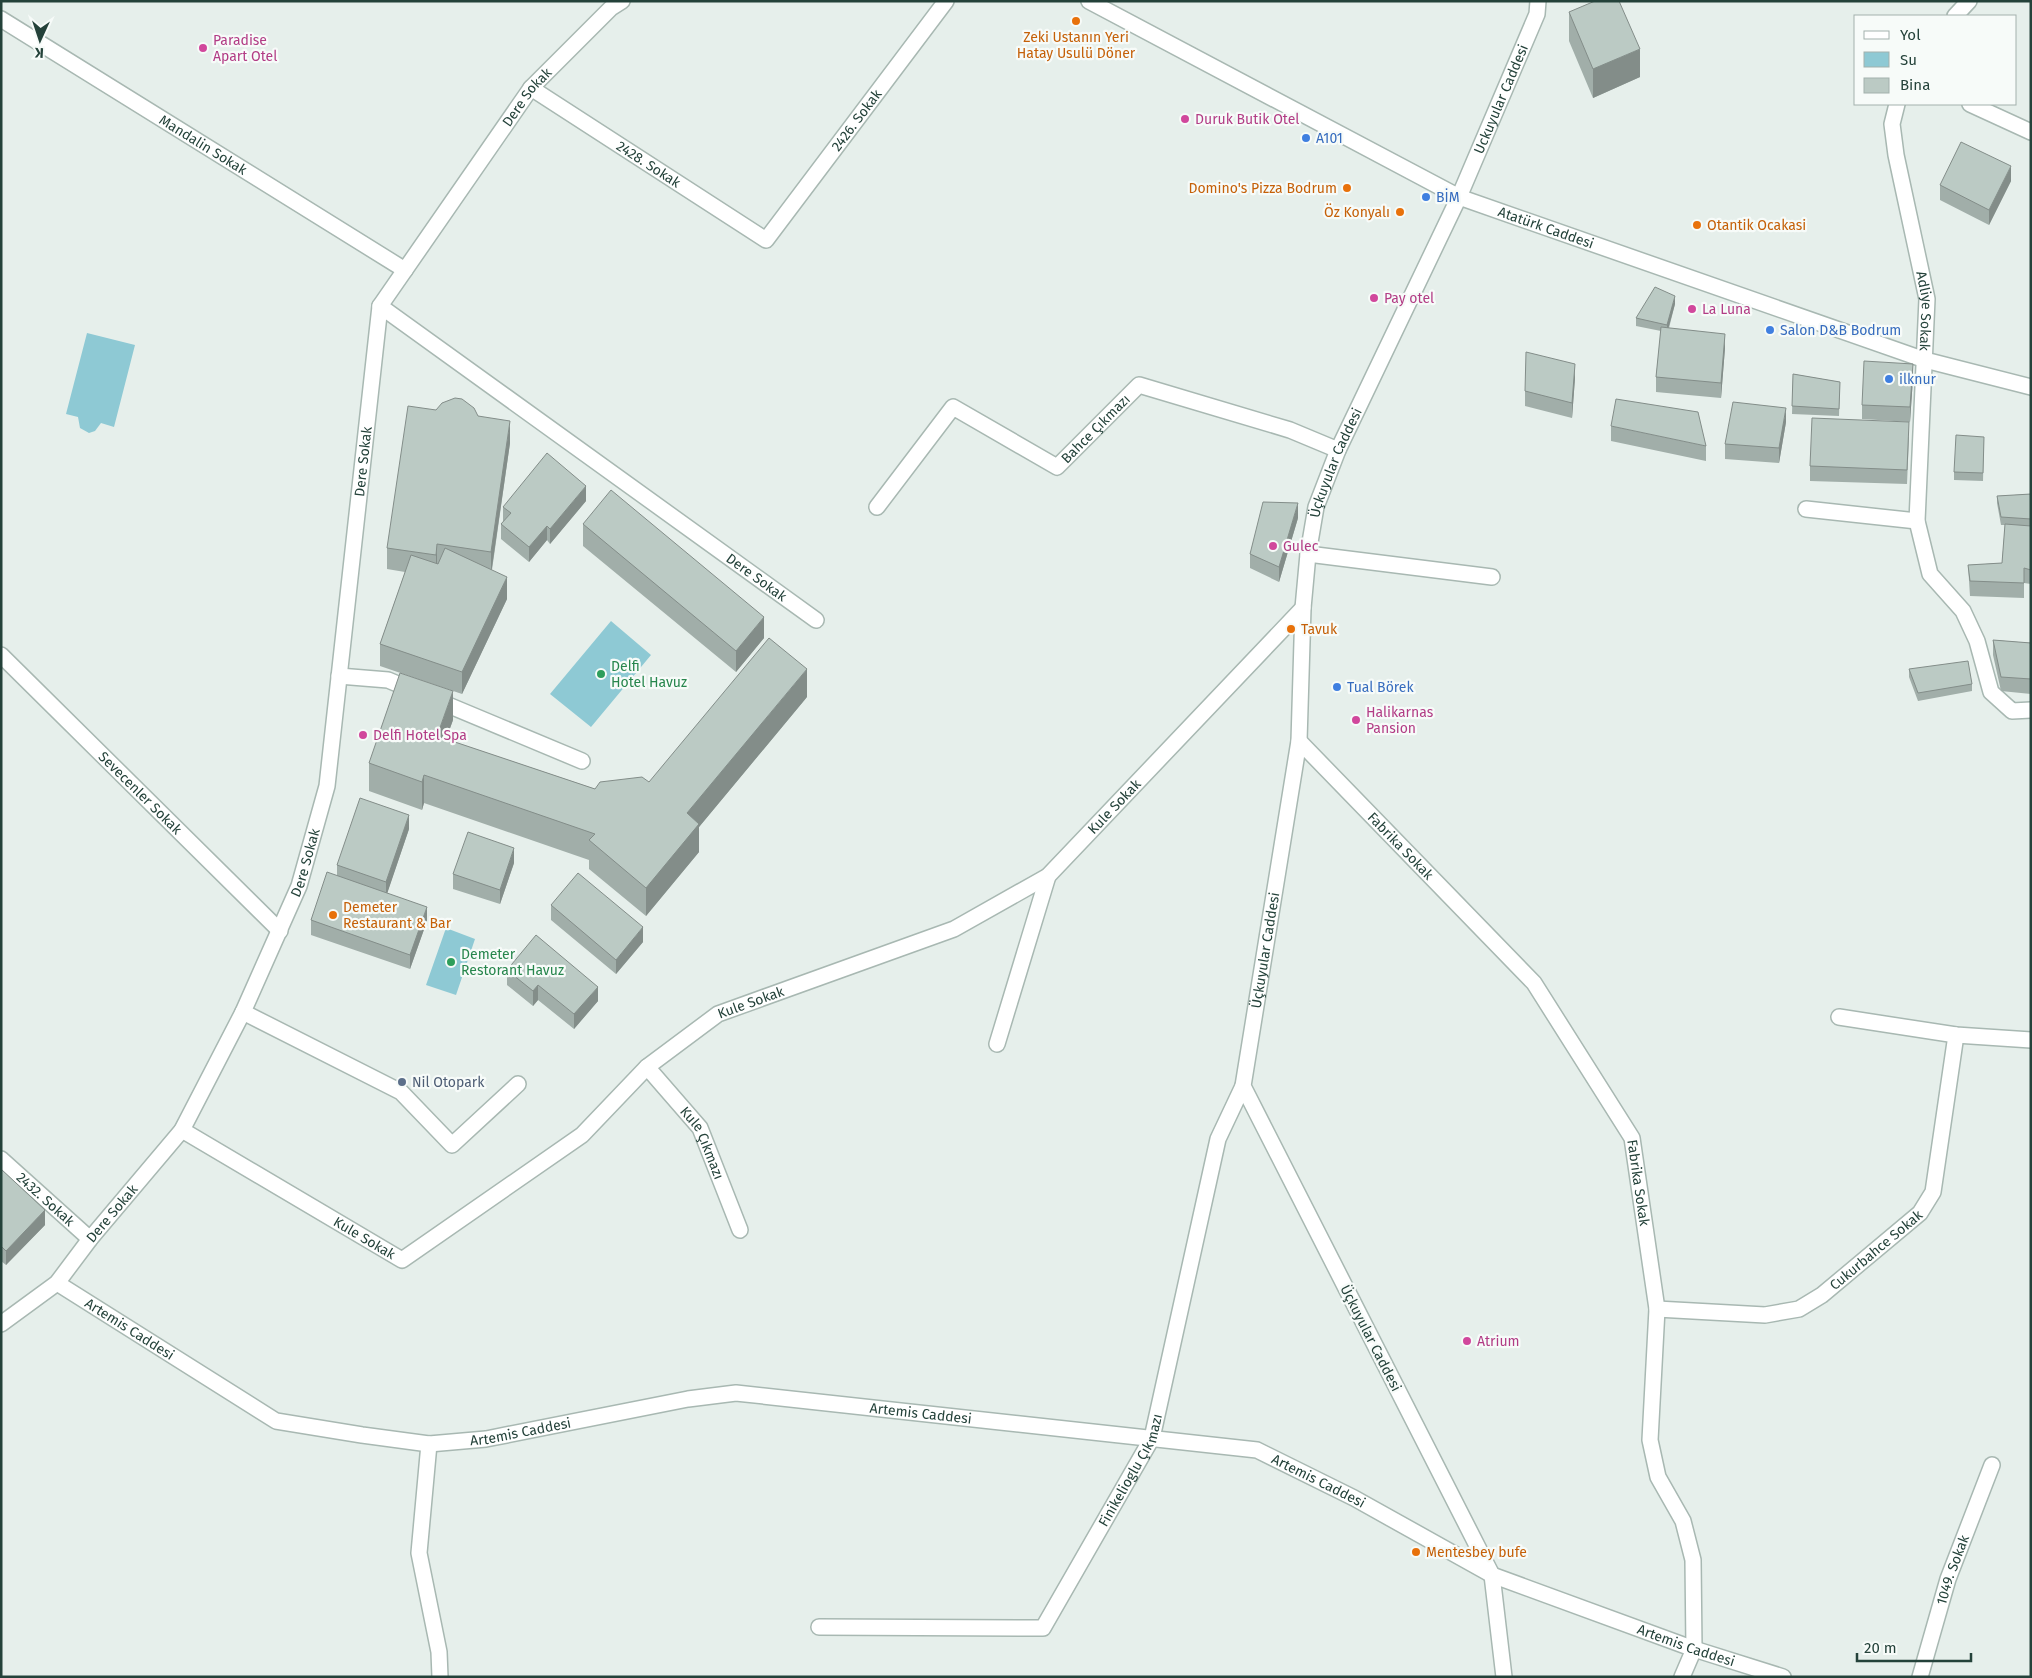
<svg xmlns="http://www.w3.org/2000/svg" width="2032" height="1678" font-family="'Fira Sans',sans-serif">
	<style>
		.water { fill: #8ec9d4 }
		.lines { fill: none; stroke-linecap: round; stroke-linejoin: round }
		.minor-casing { stroke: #a8b8b2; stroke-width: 18 }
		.minor { stroke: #fff; stroke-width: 15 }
		.wall { fill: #a1aea9 }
		.shaded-wall { fill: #838d89 }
		.building { fill: #bbcac4; stroke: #838d89 }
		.food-dot { fill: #e8710a; stroke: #f7fbf9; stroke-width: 2 }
		.hotel-dot { fill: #d1479c; stroke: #f7fbf9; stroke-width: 2 }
		.shop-dot { fill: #3f7fe0; stroke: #f7fbf9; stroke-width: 2 }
		.leisure-dot { fill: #2e9e5b; stroke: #f7fbf9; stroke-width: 2 }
		.service-dot { fill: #5c6f8a; stroke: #f7fbf9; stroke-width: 2 }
		.labels { text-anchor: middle; stroke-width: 4.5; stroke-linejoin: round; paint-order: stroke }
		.food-label { font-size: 14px; fill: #c56008; stroke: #f7fbf9; text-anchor: start }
		.hotel-label { font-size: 14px; fill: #b23c85; stroke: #f7fbf9; text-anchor: start }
		.street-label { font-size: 14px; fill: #24423a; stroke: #f7fbf9 }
		.shop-label { font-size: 14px; fill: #366cbe; stroke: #f7fbf9; text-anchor: start }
		.leisure-label { font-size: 14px; fill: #27864d; stroke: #f7fbf9; text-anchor: start }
		.service-label { font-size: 14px; fill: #4e5e75; stroke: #f7fbf9; text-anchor: start }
	</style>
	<rect width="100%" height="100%" fill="#e6efeb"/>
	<path class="water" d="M87,333l48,12 -21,82 -13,-4 -6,8 -6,2 -9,-5 -2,-11 -12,-3z
		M611,621l40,34 -60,72 -41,-33z
		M446,928l29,11 -19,56 -30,-10z"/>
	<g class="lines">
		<g class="minor-casing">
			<g id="minor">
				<path id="s1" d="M1089,1l370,196 466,163 106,27"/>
				<path d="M1955,16l14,-15"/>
				<path id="s2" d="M1,19l404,251"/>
				<path id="s3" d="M531,88l235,152 180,-239"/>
				<path id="s4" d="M1897,104l-5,20 4,31 31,144 -10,222 13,53 33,37 14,30 14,51 21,19 19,-1"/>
				<path d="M1970,104l61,28"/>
				<path id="s5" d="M380,306l436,314"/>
				<path id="s6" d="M877,507l76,-100 104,60 82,-82 151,45 48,20"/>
				<path d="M1806,509l111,12"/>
				<path d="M1308,554l184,23"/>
				<path id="s7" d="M1,655l279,276"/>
				<path d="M339,676l49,4 194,81"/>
				<path id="s8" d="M1299,741l235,242 98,155 25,171 -7,131 8,37 25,44 10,39 1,89 -12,28"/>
				<path d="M243,1012l158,80 51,53 66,-61"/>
				<path d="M1839,1017l117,18 75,5"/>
				<path d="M997,1044l51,-168"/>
				<path id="s9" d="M647,1067l53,61 40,102"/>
				<path id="s10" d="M182,1130l220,130 180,-125 65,-68 71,-53 236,-85 94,-53 255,-268"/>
				<path id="s11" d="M1,1159l89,80"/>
				<path id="s12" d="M57,1283l219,138 86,14 67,9 57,-5 202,-40 48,-6 521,57 97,48 138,77 202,74 89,28"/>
				<path id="s13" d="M1657,1309l108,6 34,-6 23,-14 98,-82 13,-21 23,-157"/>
				<path id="s14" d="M1,1324l56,-41 33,-44 92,-109 61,-118 56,-126 28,-100 53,-480 151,-218 80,-80 11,-7"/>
				<path d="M429,1444l-10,109 20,99 1,25"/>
				<path id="s15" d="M819,1627l224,1 109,-190 66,-299 25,-53"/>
				<path id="s16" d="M1504,1677l-12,-102 -249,-489 56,-345 4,-133 5,-54 8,-47 22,-57 121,-253 78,-183 1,-13"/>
				<path id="s17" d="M1920,1677l28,-98 44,-114"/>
			</g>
		</g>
		<use href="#minor" class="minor"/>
	</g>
	<path class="wall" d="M1569,12l71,65 -47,21 -24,-57z
		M2011,181l-22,44 -49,-25v-15z
		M1675,304l-6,24 56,20 -4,50 -65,-6v-15l5,-46 -25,-5v-8z
		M1793,374l47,8 -1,34 -47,-2z
		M1575,378l-3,40 -47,-12v-15z
		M1913,378l-3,44 -48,-3v-14z
		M478,416l32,27 -18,127 15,29 -45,95 -82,-28v-22l25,-72 -18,-3v-21z
		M1786,422l-7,41 -54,-4v-15z
		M1611,426l95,20v15l-95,-20z
		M1909,437l-2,47 -97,-3v-15z
		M1984,437l-1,44 -29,-1v-8z
		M2031,494v90l-7,-1v15l-54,-2 -2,-31 34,-2 3,-38h-4l-4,-22v-7z
		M586,501l-36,43 -3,-4 -18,22 -28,-23v-15l2,-2v-15z
		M1298,518l-19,64 -29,-14v-14z
		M583,524l181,114 -28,34 -153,-126z
		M1993,640l38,3v51l-30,-3 -8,-36z
		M1909,669l63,15v7l-54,10 -9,-24z
		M807,697l-108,130v25l-53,64 -57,-47v-9l-165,-57 -2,7 -53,-19v-28l84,-43 -7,19 149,50 54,-7z
		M409,829l-22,64 40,28 -17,48 -99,-34v-15l26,-44v-11z
		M514,863l-14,41 -47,-15v-15z
		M551,905l92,37 -27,32 -65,-54z
		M507,970l91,31 -24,28 -36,-29 -5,6 -26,-21z
		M1,1169l44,56 -39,40 -5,-4z"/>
	<path class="shaded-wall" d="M1640,49v28l-47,21v-29z
		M2011,166v15l-22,44v-15z
		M1675,296v8l-8,29v-8z
		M1725,334v14l-4,50v-15z
		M1575,364v14l-3,40v-15z
		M1913,364v14l-3,44v-15z
		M1786,408v14l-7,41v-15z
		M510,421v22l-19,131v-22z
		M586,486v15l-36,43v-15z
		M1298,503v15l-19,64v-15z
		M547,526v14l-18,22v-15z
		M437,544v22l-1,10v-21z
		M507,577v22l-45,95v-22z
		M764,617v21l-28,34v-21z
		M807,669v28l-108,130v25l-53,64v-28l41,-75z
		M453,691v29l-16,44v-28z
		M424,775v28l-2,7v-28z
		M409,815v14l-23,68v-15z
		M514,848v15l-14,41v-14z
		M427,907v14l-17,48v-14z
		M643,927v15l-27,32v-14z
		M538,985v15l-5,6v-15z
		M598,987v14l-24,28v-15z
		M45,1210v15l-39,40v-14z"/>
	<path class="building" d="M1595,1h24l21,48 -47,20 -24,-57z
		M1961,142l50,24 -22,44 -49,-25z
		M1655,287l20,9 -8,29 -31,-7z
		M1661,327l64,7 -4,49 -65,-6z
		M1526,352l49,12 -3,39 -47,-12z
		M1864,361l49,3 -3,43 -48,-2z
		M1793,374l47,8 -1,27 -47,-3z
		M455,398l7,1 12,9 4,8 32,5 -19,131 -54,-8 -1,11 -49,-7 21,-142 28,4 6,-7z
		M1616,399l82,13 8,34 -95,-20z
		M1733,402l53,6 -7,40 -54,-4z
		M1812,418l97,4 -2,48 -97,-4z
		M1956,435l28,2 -1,36 -29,-1z
		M547,453l39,33 -36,43 -3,-3 -18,21 -28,-23 10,-11 -8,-6z
		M611,490l153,127 -28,34 -153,-127z
		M2031,494v25l-30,-2 -4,-21z
		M1263,502l35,1 -19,64 -29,-13z
		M2005,524l26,2v44l-7,-2v15l-54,-2 -2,-16 34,-2z
		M445,548l62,29 -45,95 -82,-28 31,-89 27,9z
		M769,638l38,31 -120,144 12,11 -53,64 -57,-48 6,-6 -171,-59 -2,7 -53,-19 31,-90 53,18 -16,45 158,53 5,-7 42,-5 7,5z
		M1993,640l38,3v36l-30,-2z
		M1968,661l4,23 -54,9 -9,-24z
		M360,798l49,17 -23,67 -49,-17z
		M468,832l46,16 -14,42 -47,-16z
		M327,872l100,35 -17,48 -99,-35z
		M578,873l65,54 -27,33 -65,-55z
		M536,935l62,52 -24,27 -36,-29 -5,6 -26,-21z
		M1,1169l44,41 -39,41 -5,-5z"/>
	<g class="food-dot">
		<circle cx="1076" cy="21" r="5"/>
		<circle cx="1347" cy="188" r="5"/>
		<circle cx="1400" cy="212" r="5"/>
		<circle cx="1697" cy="225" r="5"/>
		<circle cx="1291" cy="629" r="5"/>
		<circle cx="333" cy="915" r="5"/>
		<circle cx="1416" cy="1552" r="5"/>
	</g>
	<g class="hotel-dot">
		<circle cx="203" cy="48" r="5"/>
		<circle cx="1185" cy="119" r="5"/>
		<circle cx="1374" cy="298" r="5"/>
		<circle cx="1692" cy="309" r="5"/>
		<circle cx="1273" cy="546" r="5"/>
		<circle cx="1356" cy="720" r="5"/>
		<circle cx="363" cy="735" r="5"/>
		<circle cx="1467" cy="1341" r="5"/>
	</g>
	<g class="shop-dot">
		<circle cx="1306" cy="138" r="5"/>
		<circle cx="1426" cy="197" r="5"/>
		<circle cx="1770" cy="330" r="5"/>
		<circle cx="1889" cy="379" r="5"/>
		<circle cx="1337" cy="687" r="5"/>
	</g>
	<g class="leisure-dot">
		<circle cx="601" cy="674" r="5"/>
		<circle cx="451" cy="962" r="5"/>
	</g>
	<circle class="service-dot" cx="402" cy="1082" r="5"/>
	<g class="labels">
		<g class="food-label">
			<text x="1076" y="42" text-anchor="middle">Zeki Ustanın Yeri<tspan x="1076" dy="16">Hatay Usulü Döner</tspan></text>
			<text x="1337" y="193" text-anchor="end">Domino's Pizza Bodrum</text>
			<text x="1390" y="217" text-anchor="end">Öz Konyalı</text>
			<text x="1707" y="230">Otantik Ocakasi</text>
			<text x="1301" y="634">Tavuk</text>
			<text x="343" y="912">Demeter<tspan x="343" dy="16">Restaurant &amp; Bar</tspan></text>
			<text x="1426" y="1557">Mentesbey bufe</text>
		</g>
		<g class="hotel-label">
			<text x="213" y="45">Paradise<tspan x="213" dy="16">Apart Otel</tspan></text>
			<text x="1195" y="124">Duruk Butik Otel</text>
			<text x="1384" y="303">Pay otel</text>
			<text x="1702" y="314">La Luna</text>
			<text x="1283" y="551">Gulec</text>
			<text x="1366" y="717">Halikarnas<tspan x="1366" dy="16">Pansion</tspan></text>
			<text x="373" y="740">Delfi Hotel Spa</text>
			<text x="1477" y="1346">Atrium</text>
		</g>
		<g class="street-label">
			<text dy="5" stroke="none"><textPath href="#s14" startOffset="1380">Dere Sokak</textPath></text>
			<text dy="5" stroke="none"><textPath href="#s16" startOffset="1684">Uckuyular Caddesi</textPath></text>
			<text dy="5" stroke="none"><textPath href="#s3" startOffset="430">2426. Sokak</textPath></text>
			<text dy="5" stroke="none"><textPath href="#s2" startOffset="238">Mandalin Sokak</textPath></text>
			<text dy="5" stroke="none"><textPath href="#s3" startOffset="140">2428. Sokak</textPath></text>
			<text dy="5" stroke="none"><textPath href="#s1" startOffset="511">Atatürk Caddesi</textPath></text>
			<text dy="5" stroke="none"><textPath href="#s4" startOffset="211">Adliye Sokak</textPath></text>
			<text dy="5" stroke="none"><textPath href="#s6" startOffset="300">Bahce Çıkmazı</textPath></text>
			<text dy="5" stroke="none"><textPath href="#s14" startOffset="968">Dere Sokak</textPath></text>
			<text dy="5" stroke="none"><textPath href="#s16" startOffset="1284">Üçkuyular Caddesi</textPath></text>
			<text dy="5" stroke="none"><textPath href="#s5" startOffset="464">Dere Sokak</textPath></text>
			<text dy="5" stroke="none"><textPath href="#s7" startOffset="196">Sevecenler Sokak</textPath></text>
			<text dy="5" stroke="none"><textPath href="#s10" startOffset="1112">Kule Sokak</textPath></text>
			<text dy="5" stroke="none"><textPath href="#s8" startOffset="146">Fabrika Sokak</textPath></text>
			<text dy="5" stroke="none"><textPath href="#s14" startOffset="562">Dere Sokak</textPath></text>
			<text dy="5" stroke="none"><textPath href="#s16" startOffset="789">Üçkuyular Caddesi</textPath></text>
			<text dy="5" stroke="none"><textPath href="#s10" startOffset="692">Kule Sokak</textPath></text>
			<text dy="5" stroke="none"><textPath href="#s9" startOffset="95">Kule Çıkmazı</textPath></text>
			<text dy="5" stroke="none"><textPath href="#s8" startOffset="566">Fabrika Sokak</textPath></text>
			<text dy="5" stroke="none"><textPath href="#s11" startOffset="60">2432. Sokak</textPath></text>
			<text dy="5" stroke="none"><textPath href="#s14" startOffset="158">Dere Sokak</textPath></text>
			<text dy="5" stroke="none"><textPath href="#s10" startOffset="212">Kule Sokak</textPath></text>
			<text dy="5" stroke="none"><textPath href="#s13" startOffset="240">Cukurbahce Sokak</textPath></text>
			<text dy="5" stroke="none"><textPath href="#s12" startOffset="86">Artemis Caddesi</textPath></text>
			<text transform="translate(1371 1338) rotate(63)" y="5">Üçkuyular Caddesi</text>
			<text dy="5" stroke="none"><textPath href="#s12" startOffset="911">Artemis Caddesi</textPath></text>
			<text dy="5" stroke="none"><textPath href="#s12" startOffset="506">Artemis Caddesi</textPath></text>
			<text dy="5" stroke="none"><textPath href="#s15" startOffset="405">Finikelioglu Çıkmazı</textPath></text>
			<text dy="5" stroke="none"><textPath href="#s12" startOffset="1318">Artemis Caddesi</textPath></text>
			<text dy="5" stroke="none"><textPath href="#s17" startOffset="112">1049. Sokak</textPath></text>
			<text dy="5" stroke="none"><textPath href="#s12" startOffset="1722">Artemis Caddesi</textPath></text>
		</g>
		<g class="shop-label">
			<text x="1316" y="143">A101</text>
			<text x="1436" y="202">BİM</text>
			<text x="1780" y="335">Salon D&amp;B Bodrum</text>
			<text x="1899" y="384">ilknur</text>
			<text x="1347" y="692">Tual Börek</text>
		</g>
		<g class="leisure-label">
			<text x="611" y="671">Delfi<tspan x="611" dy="16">Hotel Havuz</tspan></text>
			<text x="461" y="959">Demeter<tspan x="461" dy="16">Restorant Havuz</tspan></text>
		</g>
		<g class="service-label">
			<text x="412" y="1087">Nil Otopark</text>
		</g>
	</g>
	<rect width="2032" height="1678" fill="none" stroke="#24423a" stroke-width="5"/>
	<rect x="1854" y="15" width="162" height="90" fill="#f7fbf9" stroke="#a3b1ad"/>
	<rect x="1864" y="31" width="25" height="8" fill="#ffffff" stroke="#a3b1ad"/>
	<text x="1900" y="40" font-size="15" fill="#24423a">Yol</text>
	<rect x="1864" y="52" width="25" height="15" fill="#8ec9d4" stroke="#a3b1ad"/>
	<text x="1900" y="65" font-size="15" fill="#24423a">Su</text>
	<rect x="1864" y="78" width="25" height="15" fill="#bbcac4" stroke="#a3b1ad"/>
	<text x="1900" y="90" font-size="15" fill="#24423a">Bina</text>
	<g transform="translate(40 40) rotate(183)" stroke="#f7fbf9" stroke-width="4" paint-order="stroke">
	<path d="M0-4L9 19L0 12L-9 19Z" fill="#24423a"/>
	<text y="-8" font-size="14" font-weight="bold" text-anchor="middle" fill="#24423a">K</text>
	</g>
	<path d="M1857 1653v8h114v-8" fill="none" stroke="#24423a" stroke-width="2.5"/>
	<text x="1864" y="1653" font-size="15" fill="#24423a" stroke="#f7fbf9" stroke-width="4" paint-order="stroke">20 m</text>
</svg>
